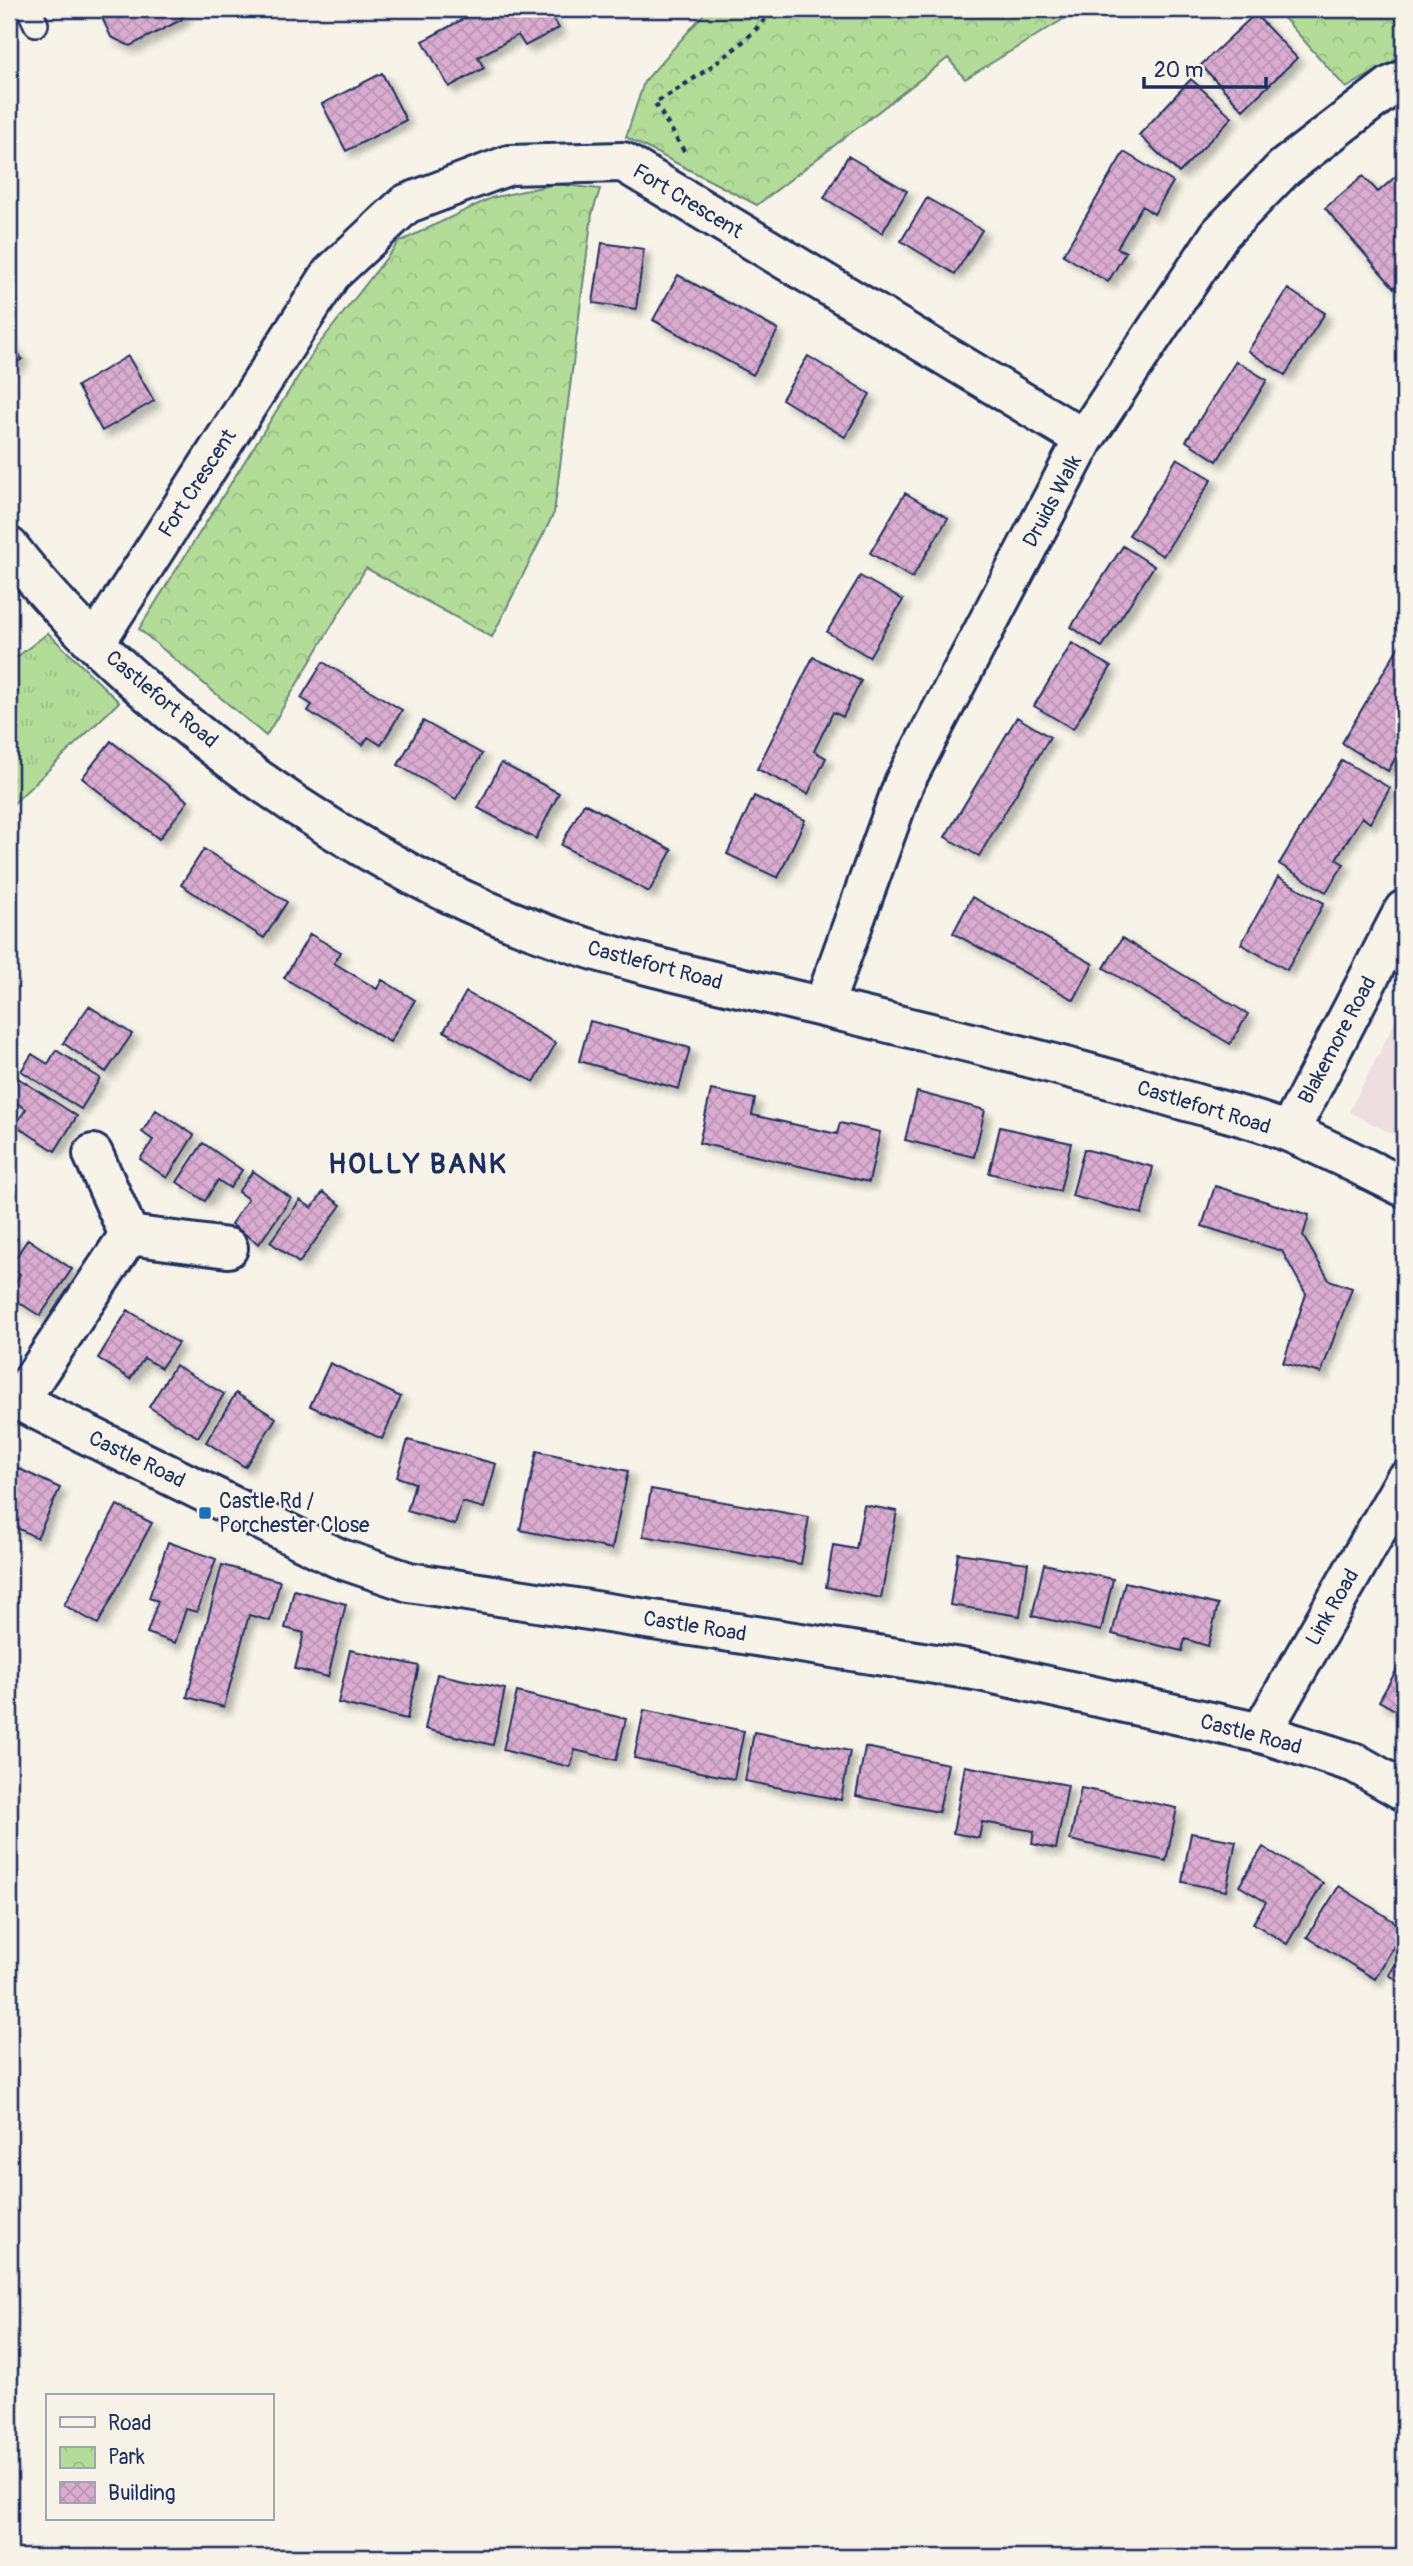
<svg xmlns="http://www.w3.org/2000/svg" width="1413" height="2566" font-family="Pangolin,sans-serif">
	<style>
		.built { fill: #eedee0 }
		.grass { fill: url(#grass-tufts); stroke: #68867c; stroke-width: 2 }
		.park { fill: url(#park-crowns); stroke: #68867c; stroke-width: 2 }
		.building { fill: url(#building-cross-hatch); stroke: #1b2f5e; stroke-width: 2; filter: url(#shadow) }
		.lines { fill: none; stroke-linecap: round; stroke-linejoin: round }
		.lane-casing { stroke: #1b2f5e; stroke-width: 28 }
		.street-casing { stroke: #1b2f5e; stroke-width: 44 }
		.secondary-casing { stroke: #1b2f5e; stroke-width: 44 }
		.path { stroke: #1b2f5e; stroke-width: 4.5; stroke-dasharray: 5 5; stroke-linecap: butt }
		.lane { stroke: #f7f3e8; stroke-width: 23 }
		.street { stroke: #f7f3e8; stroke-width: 38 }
		.secondary { stroke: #f7f3e8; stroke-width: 38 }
		.poi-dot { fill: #1f6fb2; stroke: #f7f3e8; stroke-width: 2.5 }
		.labels { text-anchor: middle; stroke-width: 5; stroke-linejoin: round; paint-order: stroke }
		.street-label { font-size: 21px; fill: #1b2f5e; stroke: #f7f3e8 }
		.poi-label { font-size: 21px; fill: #1b2f5e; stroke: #f7f3e8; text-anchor: start }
		.district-label { font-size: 28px; font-weight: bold; letter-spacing: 2px; fill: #1b2f5e; stroke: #f7f3e8 }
	</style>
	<defs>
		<pattern id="grass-tufts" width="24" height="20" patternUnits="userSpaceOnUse" patternTransform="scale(1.75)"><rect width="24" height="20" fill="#b4dc99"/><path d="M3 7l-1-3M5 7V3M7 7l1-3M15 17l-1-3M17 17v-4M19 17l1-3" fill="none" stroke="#9abd86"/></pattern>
		<pattern id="park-crowns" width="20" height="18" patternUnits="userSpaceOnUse" patternTransform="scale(1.75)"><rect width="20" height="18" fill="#b4dc99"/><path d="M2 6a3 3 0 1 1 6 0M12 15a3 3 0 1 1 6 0" fill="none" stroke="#9abd86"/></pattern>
		<pattern id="building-cross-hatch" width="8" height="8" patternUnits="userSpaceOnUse" patternTransform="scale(1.75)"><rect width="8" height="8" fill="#daaccf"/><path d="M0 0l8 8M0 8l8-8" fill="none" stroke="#ba94b4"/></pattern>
		<filter id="shadow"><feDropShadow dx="6" dy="6" stdDeviation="3.5" flood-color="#0004"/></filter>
	</defs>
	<rect width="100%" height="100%" fill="#f7f3e8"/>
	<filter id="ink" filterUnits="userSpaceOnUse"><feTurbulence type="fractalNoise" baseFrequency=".0143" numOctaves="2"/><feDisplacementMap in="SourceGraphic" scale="14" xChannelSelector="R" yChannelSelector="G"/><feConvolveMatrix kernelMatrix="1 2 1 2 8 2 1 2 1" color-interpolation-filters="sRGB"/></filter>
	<g filter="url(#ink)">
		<path class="built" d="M1404,1004v136l-55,-28z"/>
		<path class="grass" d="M48,633l71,69 -110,106v-145z"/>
		<path class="park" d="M708,9h372l-115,70 -17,-21 -191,147 -131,-68 18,-55z
			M1276,9h128v46l-58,33z
			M556,184l44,5 -8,25 -38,299 -62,124 -126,-69 -100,168 -127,-107 177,-281 83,-106 92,-44z"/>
		<path class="building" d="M98,9h88l-5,11 -51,26 -19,-9z
			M481,9h67l11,19 -34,18 -7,-11 -40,22 6,11 -35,19 -26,-46z
			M1255,14l42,44 -54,52 -42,-45z
			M382,73l24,47 -60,31 -24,-47z
			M1191,79l41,38 -53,56 -40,-38z
			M1124,152l49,30 -19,32 -12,-8 -25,42 9,4 -18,30 -45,-27z
			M848,156l59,35 -25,42 -58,-35z
			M1404,169v110l-10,9 -69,-80 38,-32 15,16z
			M927,198l55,32 -27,44 -54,-33z
			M602,243l42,6 -8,60 -43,-6z
			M678,275l100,55 -25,45 -100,-55z
			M1288,289l37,24 -40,62 -37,-24z
			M9,339l13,20 -13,9z
			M128,356l26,45 -52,30 -25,-45z
			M808,356l62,38 -25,43 -63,-38z
			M1236,361l31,19 -50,81 -31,-20z
			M1177,458l35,21 -49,77 -34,-21z
			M905,493l43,25 -36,60 -42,-25z
			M1123,546l31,20 -52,81 -31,-20z
			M860,576l43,24 -34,57 -42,-25z
			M1403,639l1,80 -10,17 10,7 -16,28 -46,-28z
			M1072,643l39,24 -38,62 -39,-23z
			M813,657l48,24 -18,36 -10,-5 -19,39 12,7 -18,36 -51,-25z
			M323,662l79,48 -21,35 -13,-8 -5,8 -55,-34 4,-6 -11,-7z
			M1017,717l33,20 -71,119 -34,-19z
			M423,721l59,33 -26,45 -58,-34z
			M111,741l77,60 -29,38 -77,-61z
			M1342,760l48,28 -20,35 -8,-6 -26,42 8,5 -18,28 -47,-28z
			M501,763l58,30 -23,46 -58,-31z
			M754,796l51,24 -27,58 -51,-24z
			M584,803l88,47 -23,42 -88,-47z
			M204,849l83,53 -23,36 -83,-53z
			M1278,877l46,26 -37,67 -46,-26z
			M972,897l121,67 -19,36 -121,-67z
			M310,934l31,18 -7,11 43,26 5,-9 33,20 -25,42 -106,-64z
			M1122,938l126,76 -18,30 -126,-76z
			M466,992l90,51 -22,39 -90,-51z
			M89,1006l43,28 -26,38 -43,-29z
			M590,1021l100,27 -11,41 -100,-28z
			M56,1050l44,28 -19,31 -60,-38 11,-17 16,10z
			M18,1078l59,38 -22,35 -40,-26 11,-16 -17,-11z
			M711,1090l44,9 -3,16 85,19 3,-11 40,9 -11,50 -170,-39z
			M917,1092l68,18 -11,47 -69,-17z
			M156,1110l38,25 -27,43 -27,-19 13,-19 -11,-8z
			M1000,1127l71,16 -11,48 -71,-18z
			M203,1143l39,27 -12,18 -12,-8 -13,21 -28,-19z
			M1084,1149l69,18 -11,47 -70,-18z
			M253,1171l38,27 -32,46 -28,-20 17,-25 -10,-7z
			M1215,1186l94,29 -6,21 26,44 23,8 -31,85 -38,-10 23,-69 -24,-43 -80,-25z
			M323,1192l18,13 -42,58 -29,-21 30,-42 12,8z
			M9,1233l8,6 -8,13z
			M28,1239l44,30 -32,47 -31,-20 11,-22 -11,-7z
			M128,1310l50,33 -17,25 -17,-10 -14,21 -32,-21z
			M330,1363l71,34 -19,42 -72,-33z
			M175,1365l49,29 -26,43 -49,-30z
			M236,1393l40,25 -31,49 -39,-25z
			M408,1440l88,24 -12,44 -22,-6 -7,23 -48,-14 8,-28 -18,-6z
			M537,1451l91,20 -16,78 -92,-19z
			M9,1464l51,24 -23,50 -28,-14z
			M651,1489l158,28 -8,47 -158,-28z
			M117,1505l35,18 -54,101 -34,-19z
			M864,1505l33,6 -16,87 -55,-11 7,-42 23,4z
			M168,1542l48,17 -19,53 -11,-3 -11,34 -28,-10 11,-32 -9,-3z
			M958,1553l70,10 -8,53 -70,-11z
			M1044,1564l69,15 -12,52 -69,-15z
			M222,1565l58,16 -10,40 -21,-6 -25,92 -37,-10z
			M1125,1582l93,23 -10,41 -23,-7 -3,12 -70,-17z
			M294,1590l52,14 -18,73 -33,-8 9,-36 -19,-5z
			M350,1650l69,16 -12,53 -69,-16z
			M1401,1662l3,2v51l-25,-14z
			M437,1674l68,15 -12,56 -68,-16z
			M517,1692l109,27 -10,41 -41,-10 -5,17 -67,-17z
			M644,1710l100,21 -10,48 -100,-21z
			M754,1732l96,19 -9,49 -96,-19z
			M865,1747l83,17 -9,48 -83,-16z
			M965,1766l103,19 -12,64 -24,-5 2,-13 -52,-9 -3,16 -26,-5z
			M1081,1788l96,20 -11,53 -96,-21z
			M1191,1833l45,8 -10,50 -44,-9z
			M1263,1847l60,36 -36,61 -34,-21 13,-21 -27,-16z
			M1339,1886l65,42 -29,51 -68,-42z
			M1404,1950v35l-15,-10z"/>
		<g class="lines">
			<g class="lane-casing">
				<path id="lane" d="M29,9l7,15"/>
			</g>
			<g class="street-casing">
				<path id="street" d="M9,547c127,164 355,326 551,392 72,25 147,40 221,58 128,31 256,60 381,97 42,13 88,22 129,39 38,16 76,36 113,54
					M95,643l236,-369 75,-70 103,-39 114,-3 461,277
					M823,1007l81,-224 180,-344 136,-205 64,-66 107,-82 13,-6
					M1289,1132l115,-222
					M93,1154l36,81 99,13
					M18,1402l111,-167
					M1261,1733l143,-251"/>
			</g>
			<g class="secondary-casing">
				<path id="secondary" d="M9,1396l329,162 71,24 571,89 281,62 94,30 49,28"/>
			</g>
			<path class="path" d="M684,151l-29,-48c43,-26 88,-55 119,-94"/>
			<use href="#lane" class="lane"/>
			<use href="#street" class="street"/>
			<use href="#secondary" class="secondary"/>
		</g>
	</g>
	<rect class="poi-dot" x="198" y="1506" width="14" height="14" rx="3.5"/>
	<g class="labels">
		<g class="street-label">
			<text transform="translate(688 201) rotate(31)" y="7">Fort Crescent</text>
			<text transform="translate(197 483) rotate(-57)" y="7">Fort Crescent</text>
			<text transform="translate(1052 501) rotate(-62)" y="7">Druids Walk</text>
			<text transform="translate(162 699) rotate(40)" y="7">Castlefort Road</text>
			<text transform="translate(655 965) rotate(15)" y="7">Castlefort Road</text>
			<text transform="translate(1337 1040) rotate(-62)" y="7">Blakemore Road</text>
			<text transform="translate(1204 1107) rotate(17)" y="7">Castlefort Road</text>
			<text transform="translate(137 1459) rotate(26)" y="7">Castle Road</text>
			<text transform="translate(1332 1607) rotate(-60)" y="7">Link Road</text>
			<text transform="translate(695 1626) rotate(9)" y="7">Castle Road</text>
			<text transform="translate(1251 1734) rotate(15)" y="7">Castle Road</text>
		</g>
		<g class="poi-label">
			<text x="219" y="1508">Castle Rd /<tspan x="219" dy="24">Porchester Close</tspan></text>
		</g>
		<g class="district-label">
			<text x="418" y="1173">HOLLY BANK</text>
		</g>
	</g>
	<rect width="1413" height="2566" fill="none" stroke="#f7f3e8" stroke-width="35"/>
	<rect x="18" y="18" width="1378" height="2531" fill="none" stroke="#1b2f5e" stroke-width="2.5" filter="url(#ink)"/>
	<rect x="46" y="2394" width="228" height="126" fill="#f7f3e8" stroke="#9fa5b1" stroke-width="2"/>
	<rect x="60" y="2417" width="35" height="10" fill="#f7f3e8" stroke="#9fa5b1" stroke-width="2"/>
	<text x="108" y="2430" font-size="21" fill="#1b2f5e">Road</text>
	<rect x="60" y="2447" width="35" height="21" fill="url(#park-crowns)" stroke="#9fa5b1" stroke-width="2"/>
	<text x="108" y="2464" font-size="21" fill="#1b2f5e">Park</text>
	<rect x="60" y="2482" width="35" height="21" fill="url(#building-cross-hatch)" stroke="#9fa5b1" stroke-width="2"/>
	<text x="108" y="2500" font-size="21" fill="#1b2f5e">Building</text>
	<path d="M1144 77v10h122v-10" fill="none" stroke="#1b2f5e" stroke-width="3.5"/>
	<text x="1154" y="77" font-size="21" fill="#1b2f5e" stroke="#f7f3e8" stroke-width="5" paint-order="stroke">20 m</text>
</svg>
